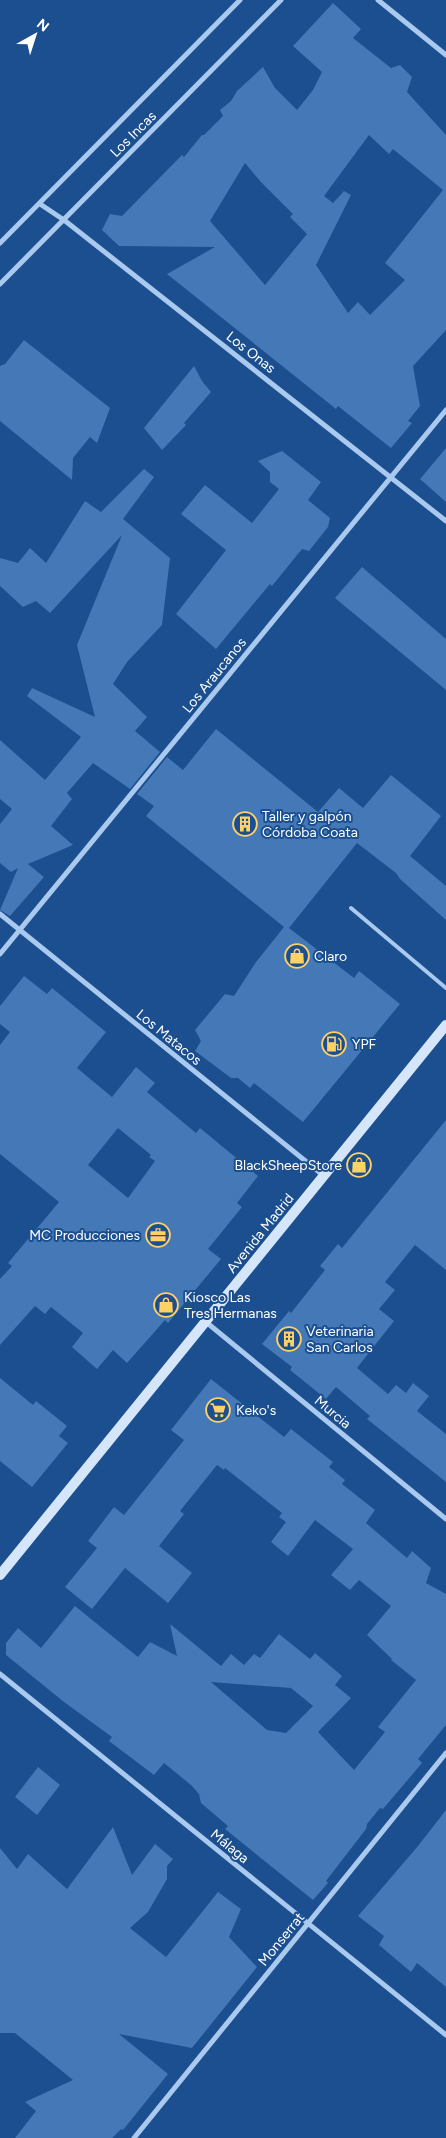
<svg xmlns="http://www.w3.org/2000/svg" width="446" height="2138" font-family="Figtree,sans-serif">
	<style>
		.building { fill: #4478b7; fill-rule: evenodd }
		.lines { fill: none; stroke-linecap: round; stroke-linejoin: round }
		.lane { stroke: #a9c9ee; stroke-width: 4 }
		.street { stroke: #a9c9ee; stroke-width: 5 }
		.secondary { stroke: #d6e6fa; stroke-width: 10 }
		.labels { text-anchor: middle; stroke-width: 4; stroke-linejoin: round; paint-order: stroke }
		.street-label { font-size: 14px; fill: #fff; stroke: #1b4f8f }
		.poi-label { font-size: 14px; fill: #fff; stroke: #1b4f8f; text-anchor: start }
	</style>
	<rect width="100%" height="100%" fill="#1b4f8f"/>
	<path class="building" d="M333,3l28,26 -8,9 38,30 9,-3 12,12 -5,15 39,43v195l-33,36 7,40 -12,15 4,2 -21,25 -53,-42 -2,3 -169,-135 48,-27 -96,-1 -17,-16 8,-16 12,2 60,-61 2,2 18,-22h2l19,-19 -3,-6 11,-9 6,-10 26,-24 12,21 22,22 16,-20 9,-18 -29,-26zM369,135l20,19 4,-5 50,41 -58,73 20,17 -35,35 -12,-13 -10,11 -32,-48 35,-70 -7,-4 -11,12 -9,-7zM245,163l15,18 33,33 -3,3 17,17 -42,51 -55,-64z
		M24,340l86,68 -13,35 -7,-6 -17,21 -1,22 -72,-59v-55l5,-2z
		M194,366l8,15 9,11 -27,31 2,2 -24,25 -18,-22z
		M446,448v54l-26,-23z
		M282,451l39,31 -13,18 22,18 -2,9 -19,24 -7,-2 -30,37 -2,-2 -54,65 -40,-35 50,-64 -45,-36 24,-29 47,38 27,-34 -9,-7v-10l-12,-11z
		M144,469l10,8 -31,42 47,39 -8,67 -35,37 -14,22 34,33 -12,14 25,21 -30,37 -37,-26 -26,30 5,6 -21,27 22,19 -45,19 16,13 -34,39 -10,-6 18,-42 -7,4 -11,-9v-39l12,-15 -12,-10v-59l45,40 36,-43 -54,-41 5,-8 63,29 -18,-72 45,-110 -72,78 -14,-12 -13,6 -23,-21v-28l18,5 12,-15 16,15 39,-62 16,11z
		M362,567l84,72v51l-111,-92z
		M216,729l102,83 21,-24 24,20 28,-33 50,41 -31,40 36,30v34l-46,-41 -4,-6 -39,-30 -68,85 65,50 5,-7 41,33 -97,118 -49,-39 -4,5 -12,-10h-7l-36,-27 6,-10 -6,-11 30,-36 9,2 22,-34 28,-35 -138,-111 8,-10 -17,-12 30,-37 16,13z
		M24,976l23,18 5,-6 54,44 -29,36 35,29 24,-30 19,16 -8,9 49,41 4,-5 58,48 -21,27 5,4 -34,42 13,10 -53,64 -3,-3 -38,43 -14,-13 -16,19 -25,-22 11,-14 -32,-26 -6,7 -10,-8 -35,39v-66l12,-13 -4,-3 51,-61 -59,-48v-109l10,-13 -10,-8v-18zM118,1128l33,27 -2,2 6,4 -27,37 -40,-33z
		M446,1120v150l-31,-25 -30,37 10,8 -16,19 15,12 -37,47 31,26 8,-9 10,8 7,-10 16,13 -12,15 29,23v48l-79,-63 3,-3 -34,-29 -10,12 -36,-29 2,-3 -30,-23 27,-33 2,2 34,-43 -5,-4 18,-22 4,4z
		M0,1378l33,27 3,-4 31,25 -8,10 9,7 -36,44 -32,-26z
		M211,1379l73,58 7,-8 42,33 -4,5 16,13 -3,4 33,26 -9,13 41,35 5,-7 19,17 -5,15 20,11v131l-28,34 4,4 -39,46 -3,-1 -13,16 -1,5 -40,52 2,2 -15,17 -88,-71 3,-3 -27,-23 -2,-9 -8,-9 -27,-22 -10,12 -45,-34 3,-4 -48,-35 -58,-47v-12l12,-15 23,20 34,-42 63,51 12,-15 27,14 -7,-32 51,42 10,-12 13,11 10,-11 6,4 19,-24 31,25 5,-6 27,23 -7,9 16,13 -33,34 36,38 31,-38 -7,-5 38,-47 -25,-20 1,-1 -25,-24 24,-29 -32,-26 -9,10 -19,-15 22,-26 -38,-29 -27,36 -17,-14 15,-20 -7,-5 3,-4 -57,-45 -1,2 -7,-5 -37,46 4,3 -25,32 33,27 -24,30 -43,-35 -33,41 -27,-22 32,-39 -9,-7 26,-34 10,8 60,-75 -13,-10zM211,1682l80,6 22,18 -27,27 -19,-3z
		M38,1767l22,18 -23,30 -22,-18z
		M446,1810v177l-29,-24 -6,9 -32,-27 5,-9 -26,-20 60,-70z
		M113,1827l19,48 23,-31 18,15 -6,7v13l-19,33 -18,16 36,29 52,-65 23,17 -12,28 28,30 -65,81 -73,-14 49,40 -45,56 -2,-1 -9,9h-97l21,-27 -11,-9 48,-22 -58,-47h-15v-185l17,21 11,-15 39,35z"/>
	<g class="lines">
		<path class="lane" d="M351,908l95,80"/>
		<path class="street" d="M378,0l68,55
			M40,204l24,16 382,301
			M0,243l240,-243
			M0,284l281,-284
			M0,914l324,262
			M0,954l446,-544
			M206,1322l240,197
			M0,1674l446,361
			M134,2138l312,-385"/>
		<path class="secondary" d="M0,1575l446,-550"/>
	</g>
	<defs>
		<g id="building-ring" transform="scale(1.25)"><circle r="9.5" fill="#1b4f8f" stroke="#ffd166" stroke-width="1.5"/><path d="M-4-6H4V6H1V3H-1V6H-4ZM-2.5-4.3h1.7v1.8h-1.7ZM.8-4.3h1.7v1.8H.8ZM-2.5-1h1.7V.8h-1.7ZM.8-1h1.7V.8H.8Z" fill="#ffd166"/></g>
		<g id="shop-ring" transform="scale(1.25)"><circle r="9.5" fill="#1b4f8f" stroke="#ffd166" stroke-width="1.5"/><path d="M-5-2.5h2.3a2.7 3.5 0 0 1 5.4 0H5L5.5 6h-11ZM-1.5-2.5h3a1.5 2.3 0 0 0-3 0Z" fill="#ffd166"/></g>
		<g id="fuel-ring" transform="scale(1.25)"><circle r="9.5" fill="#1b4f8f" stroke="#ffd166" stroke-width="1.5"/><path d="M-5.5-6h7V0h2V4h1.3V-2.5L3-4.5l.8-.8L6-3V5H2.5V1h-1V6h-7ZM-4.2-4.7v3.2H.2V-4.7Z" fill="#ffd166"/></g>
		<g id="office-ring" transform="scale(1.25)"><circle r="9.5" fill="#1b4f8f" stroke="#ffd166" stroke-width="1.5"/><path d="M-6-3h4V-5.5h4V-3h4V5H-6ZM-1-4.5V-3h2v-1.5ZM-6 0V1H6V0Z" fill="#ffd166"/></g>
		<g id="supermarket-ring" transform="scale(1.25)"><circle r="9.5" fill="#1b4f8f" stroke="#ffd166" stroke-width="1.5"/><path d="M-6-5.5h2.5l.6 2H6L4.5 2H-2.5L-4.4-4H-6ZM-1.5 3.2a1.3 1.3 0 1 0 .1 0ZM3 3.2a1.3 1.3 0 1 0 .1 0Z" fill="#ffd166"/></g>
	</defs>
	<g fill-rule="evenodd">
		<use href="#building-ring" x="245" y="824"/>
		<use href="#shop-ring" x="297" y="956"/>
		<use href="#fuel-ring" x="334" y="1044"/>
		<use href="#shop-ring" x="359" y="1165"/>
		<use href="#office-ring" x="158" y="1235"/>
		<use href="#shop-ring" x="166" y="1305"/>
		<use href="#building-ring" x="289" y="1339"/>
		<use href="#supermarket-ring" x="218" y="1410"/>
	</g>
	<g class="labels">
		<g class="street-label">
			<text transform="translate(133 134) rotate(-45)" y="5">Los Incas</text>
			<text transform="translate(251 352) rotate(38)" y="5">Los Onas</text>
			<text transform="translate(214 675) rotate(-51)" y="5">Los Araucanos</text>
			<text transform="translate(169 1037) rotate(39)" y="5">Los Matacos</text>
			<text transform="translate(260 1233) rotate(-51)" y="5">Avenida Madrid</text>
			<text transform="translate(333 1412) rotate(40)" y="5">Murcia</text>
			<text transform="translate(230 1846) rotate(39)" y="5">Málaga</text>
			<text transform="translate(281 1939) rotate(-51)" y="5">Monserrat</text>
		</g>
		<g class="poi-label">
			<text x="262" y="821">Taller y galpón<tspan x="262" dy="16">Córdoba Coata</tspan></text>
			<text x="314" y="961">Claro</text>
			<text x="352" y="1049">YPF</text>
			<text x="342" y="1170" text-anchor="end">BlackSheepStore</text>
			<text x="140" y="1240" text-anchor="end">MC Producciones</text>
			<text x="184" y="1302">Kiosco Las<tspan x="184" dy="16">Tres Hermanas</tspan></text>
			<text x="306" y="1336">Veterinaria<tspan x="306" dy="16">San Carlos</tspan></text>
			<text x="236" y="1415">Keko's</text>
		</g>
	</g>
	<g transform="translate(35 35) rotate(39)" stroke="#1b4f8f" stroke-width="4" paint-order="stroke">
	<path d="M0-4L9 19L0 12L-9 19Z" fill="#ffffff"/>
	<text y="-8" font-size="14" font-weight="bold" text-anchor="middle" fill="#ffffff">N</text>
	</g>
</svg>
